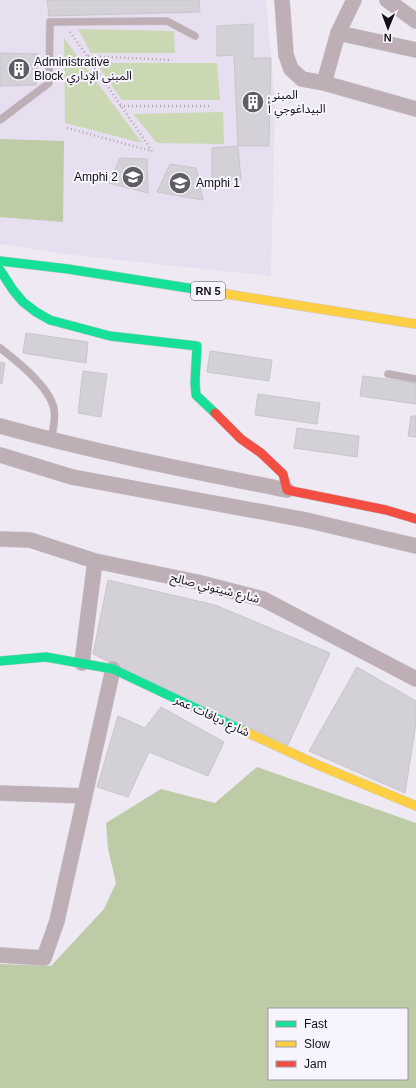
<svg xmlns="http://www.w3.org/2000/svg" width="416" height="1088" font-family="Arial,'Noto Sans Arabic',sans-serif">
	<style>
		.built { fill: #e7def0 }
		.green { fill: #cbd8b4 }
		.forest { fill: #becba7; fill-rule: evenodd }
		.building { fill: #d3d0d7; stroke: #c8c5cc }
		.lines { fill: none; stroke-linecap: round; stroke-linejoin: round }
		.lane-casing { stroke: #cbc7cf; stroke-width: 8 }
		.street-casing { stroke: #cbc7cf; stroke-width: 16 }
		.fast-casing { stroke: #cbc7cf; stroke-width: 10 }
		.slow-casing { stroke: #cbc7cf; stroke-width: 10 }
		.jam-casing { stroke: #cbc7cf; stroke-width: 10 }
		.path { stroke: #b1a6ac; stroke-width: 2.5; stroke-dasharray: 1 3; stroke-linecap: butt }
		.lane { stroke: #beaeb5; stroke-width: 7 }
		.street { stroke: #beaeb5; stroke-width: 15 }
		.fast { stroke: #16e098; stroke-width: 9 }
		.slow { stroke: #ffcf43; stroke-width: 9 }
		.jam { stroke: #f24e42; stroke-width: 9 }
		.labels { text-anchor: middle; stroke-width: 4; stroke-linejoin: round; paint-order: stroke }
		.shield { fill: #f8f4fe; stroke: #58545c; stroke-width: 1 }
		.shield-label { font-size: 11px; font-weight: bold; fill: #131016 }
		.poi-label { font-size: 12px; fill: #131016; stroke: #f8f4fe; text-anchor: start }
		.street-label { font-size: 12px; fill: #131016; stroke: #f8f4fe }
	</style>
	<rect width="100%" height="100%" fill="#eee9f3"/>
	<path class="built" d="M0,0h266l9,105 -4,171 -199,-21 -72,-11z"/>
	<path class="green" d="M78,29l96,2 1,22h-84z
		M64,38l78,105 -77,-20z
		M96,63h121l3,37h-98z
		M223,112l1,32 -67,-1 -24,-29z"/>
	<path class="forest" d="M0,139l64,2 -1,81 -63,-5z
		M257,767l159,56v265h-416v-124l51,2 53,-57 12,-26 -8,-34 -2,-26 55,-34 54,14zM269,1009h138v70h-138z"/>
	<path class="building" d="M47,0h152l1,12 -151,4z
		M253,24v34h18l-2,88h-31l-4,-91 -17,1v-30z
		M0,53l38,1 -2,31 -36,1z
		M238,146l3,34 -29,-1v-31z
		M120,158l27,1 1,34 -39,-10z
		M170,164l26,4 7,32 -46,-8z
		M26,333l62,9 -2,21 -63,-10z
		M210,351l62,9 -3,21 -62,-9z
		M0,362l5,1 -3,21 -2,-1z
		M83,371l24,3 -6,43 -23,-4z
		M363,376l53,7v21l-56,-8z
		M258,394l62,9 -3,21 -62,-9z
		M411,416h5v21l-8,-1z
		M297,428l62,8 -2,21 -63,-9z
		M108,580l107,25 115,48 -42,92 -86,-39 -109,-52z
		M357,667l59,34v22l-11,70 -96,-42z
		M161,707l63,35 -16,34 -59,-24 -21,45 -31,-10 21,-71 27,12z"/>
	<g class="lines">
		<g class="lane-casing">
			<path id="lane" d="M0,120l49,-37 1,-61 117,-1 28,15
				M0,348c17,13 50,39 54,61 2,10 -1,21 -3,31
				M388,374l28,5"/>
		</g>
		<g class="street-casing">
			<path id="street" d="M282,0l4,55 5,14 11,10 22,4 92,26
				M354,0l-16,33 78,17
				M387,0l29,21
				M324,83l14,-50
				M0,426c94,26 191,45 287,64
				M0,455l72,22 234,43 110,26
				M0,539l30,1 65,21 102,21 66,17 153,80
				M82,663l13,-102
				M0,793l85,3
				M0,955l44,3 13,-37 56,-252"/>
		</g>
		<g class="fast-casing">
			<path id="fast" d="M0,261l68,8 158,25
				M0,270l13,20 10,12 13,10 14,8 60,16 87,10 -2,36 1,13 19,18
				M0,661l46,-4 67,12 131,62"/>
		</g>
		<g class="slow-casing">
			<path id="slow" d="M226,294l190,30
				M244,731l74,34 98,41"/>
		</g>
		<g class="jam-casing">
			<path id="jam" d="M215,413l26,26 20,14 22,21 4,16 99,20 30,9"/>
		</g>
		<path class="path" d="M70,32l17,24
			M120,106h92
			M67,128l85,23
			M152,151l-65,-95 85,4"/>
		<use href="#lane" class="lane"/>
		<use href="#street" class="street"/>
		<use href="#fast" class="fast"/>
		<use href="#slow" class="slow"/>
		<use href="#jam" class="jam"/>
	</g>
	<defs>
		<g id="building-disc" transform="scale(1.15)"><circle r="9.5" fill="#605c63" stroke="#f8f4fe"/><path d="M-4-6H4V6H1V3H-1V6H-4ZM-2.5-4.3h1.7v1.8h-1.7ZM.8-4.3h1.7v1.8H.8ZM-2.5-1h1.7V.8h-1.7ZM.8-1h1.7V.8H.8Z" fill="#fff"/></g>
		<g id="university-disc" transform="scale(1.15)"><circle r="9.5" fill="#605c63" stroke="#f8f4fe"/><path d="M0-5L7-2L0 1L-7-2ZM-4 1L0 2.5L4 1V4Q0 6-4 4Z" fill="#fff"/></g>
	</defs>
	<g fill-rule="evenodd">
		<use href="#building-disc" x="19" y="69"/>
		<use href="#building-disc" x="253" y="102"/>
		<use href="#university-disc" x="133" y="177"/>
		<use href="#university-disc" x="180" y="183"/>
	</g>
	<g class="labels">
		<rect class="shield" x="191" y="282" width="34" height="18" rx="3"/>
		<g class="shield-label">
			<text x="208" y="295">RN 5</text>
		</g>
		<g class="poi-label">
			<text x="34" y="66">Administrative<tspan x="34" dy="14">Block المبنى الإداري</tspan></text>
			<text x="268" y="99">المبنى<tspan x="268" dy="14">البيداغوجي أ</tspan></text>
			<text x="118" y="181" text-anchor="end">Amphi 2</text>
			<text x="196" y="187">Amphi 1</text>
		</g>
		<g class="street-label">
			<text transform="translate(215 588) rotate(14)" y="4">شارع شيتوني صالح</text>
			<text transform="translate(212 716) rotate(25)" y="4">شارع ديافات عمر</text>
		</g>
	</g>
	<rect x="268" y="1008" width="140" height="72" fill="#f8f4fe" stroke="#9c99a1"/>
	<rect x="276" y="1021" width="20" height="6" fill="#16e098" stroke="#9c99a1"/>
	<text x="304" y="1028" font-size="12" fill="#131016">Fast</text>
	<rect x="276" y="1041" width="20" height="6" fill="#ffcf43" stroke="#9c99a1"/>
	<text x="304" y="1048" font-size="12" fill="#131016">Slow</text>
	<rect x="276" y="1061" width="20" height="6" fill="#f24e42" stroke="#9c99a1"/>
	<text x="304" y="1068" font-size="12" fill="#131016">Jam</text>
	<g transform="translate(388 28) rotate(181)" stroke="#f8f4fe" stroke-width="3" paint-order="stroke">
	<path d="M0-3L7 15L0 10L-7 15Z" fill="#131016"/>
	<text y="-6" font-size="11" font-weight="bold" text-anchor="middle" fill="#131016">N</text>
	</g>
</svg>
